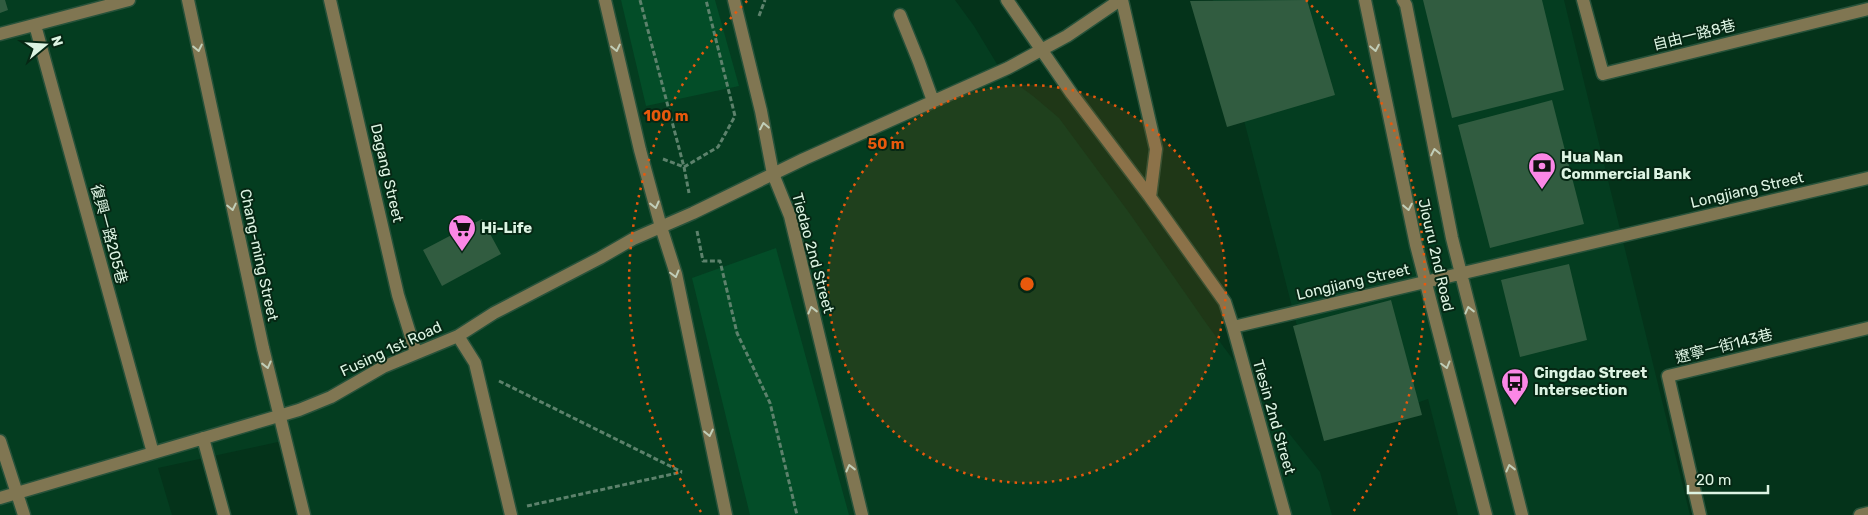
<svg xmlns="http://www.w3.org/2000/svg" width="1868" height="515" font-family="Rubik,'Noto Sans TC',sans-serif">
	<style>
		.built { fill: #043d20 }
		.green { fill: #034d28 }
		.building { fill: #315c40 }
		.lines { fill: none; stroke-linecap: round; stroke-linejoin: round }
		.minor-casing { stroke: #27523a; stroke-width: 15 }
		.path { stroke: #5d826c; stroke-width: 3; stroke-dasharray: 5 2.5; stroke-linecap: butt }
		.minor { stroke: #807652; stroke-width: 12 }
		.oneway { stroke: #c1ceb8 }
		.ring { fill: none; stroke: #e8590c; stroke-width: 2.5; stroke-dasharray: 2.5 5 }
		.labels { text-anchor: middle; stroke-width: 4; stroke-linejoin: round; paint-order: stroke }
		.street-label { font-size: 15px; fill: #ddf4e3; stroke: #062714 }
		.poi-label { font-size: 15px; font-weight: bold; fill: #ddf4e3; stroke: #062714; text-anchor: start }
		.centre { fill: #e8590c; stroke: #062714; stroke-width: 2.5 }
		.ring-label { font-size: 15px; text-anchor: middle; font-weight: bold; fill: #e8590c; stroke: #062714; stroke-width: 4; stroke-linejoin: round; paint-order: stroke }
	</style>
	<rect width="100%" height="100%" fill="#04331a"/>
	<path class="built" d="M0,0h955l19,26 29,48 30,22 26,22 71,96 76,109 62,84 52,65 12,43h-1026l-19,-75 -129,28 14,47h-172z
		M1213,0h351l126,515h-232l-30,-116 -103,36z"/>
	<path class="green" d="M621,0h94l24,86 -93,20z
		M776,248l73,267h-99l-58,-237z"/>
	<path class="building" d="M0,0h5l3,10 -8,3z
		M1307,0l28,95 -108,32 -37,-126z
		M1423,0h119l22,90 -112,28z
		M1552,100l32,124 -94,24 -32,-123z
		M482,219l19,35 -59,32 -19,-36z
		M1569,264l18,76 -67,17 -19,-77z
		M1391,300l31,115 -98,26 -31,-115z"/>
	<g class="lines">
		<g class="minor-casing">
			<path id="minor" d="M188,0l75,348 41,167
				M330,0l68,295 18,58
				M605,0l35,150 21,77 15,47 50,241
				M734,0l27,111 12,63 17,42 72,299
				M1007,0l65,94 78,103 75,105 8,25 635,-149
				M1122,0l34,149 -6,48
				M1365,0l51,245 70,270
				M1403,0l3,5 46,233 70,277
				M1583,0l20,74 265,-65
				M900,15l19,47 14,39
				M35,25l118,428
				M0,34l129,-34
				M1233,327l52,188
				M458,336l17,27 36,152
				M203,438l21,77
				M0,441l24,74
				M0,498l299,-88 32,-13 52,-30 75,-31 36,-23 106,-55 33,-19 60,-26 111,-54 204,-91 59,-32 53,-36
				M1700,515l-32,-139 200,-48
				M1860,515l8,-2"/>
		</g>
		<path class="path" d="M640,0l44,167 5,26
			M759,16l6,-16
			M663,159l21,8 34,-20 17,-31 -29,-116
			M697,231l6,30h17l17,72 33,70 27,112
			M499,381l183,91
			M527,506l155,-34"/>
		<use href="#minor" class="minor"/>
	</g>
	<defs><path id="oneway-chevron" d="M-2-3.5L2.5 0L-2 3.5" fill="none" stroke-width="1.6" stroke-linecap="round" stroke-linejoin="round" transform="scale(1.25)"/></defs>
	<g class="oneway">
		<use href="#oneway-chevron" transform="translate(198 48) rotate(78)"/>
		<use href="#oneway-chevron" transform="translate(616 48) rotate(77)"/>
		<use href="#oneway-chevron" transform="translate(1375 48) rotate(79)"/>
		<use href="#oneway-chevron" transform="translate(764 126) rotate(-101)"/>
		<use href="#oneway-chevron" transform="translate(1435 152) rotate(-101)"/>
		<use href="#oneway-chevron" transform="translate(655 205) rotate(76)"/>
		<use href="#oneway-chevron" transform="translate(232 207) rotate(78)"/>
		<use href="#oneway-chevron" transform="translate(1408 207) rotate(79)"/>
		<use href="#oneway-chevron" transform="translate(675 274) rotate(75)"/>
		<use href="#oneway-chevron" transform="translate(812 310) rotate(-104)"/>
		<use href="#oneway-chevron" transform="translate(1469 310) rotate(-104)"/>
		<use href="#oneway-chevron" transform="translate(267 365) rotate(76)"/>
		<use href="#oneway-chevron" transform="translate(1446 365) rotate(75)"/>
		<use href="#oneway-chevron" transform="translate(709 433) rotate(78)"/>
		<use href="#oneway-chevron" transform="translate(850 468) rotate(-104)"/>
		<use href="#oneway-chevron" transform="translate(1510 468) rotate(-104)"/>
	</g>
	<circle cx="1027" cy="284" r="199" fill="#e8590c" fill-opacity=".12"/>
	<g class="ring">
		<circle cx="1027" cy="284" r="199"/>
		<path d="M701 512A398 398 0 0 1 748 0M1306 0A398 398 0 0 1 1353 512"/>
	</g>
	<defs>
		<g id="bank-pin" transform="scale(1.4375)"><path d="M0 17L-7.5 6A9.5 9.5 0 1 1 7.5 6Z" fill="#fb87e6" stroke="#062714"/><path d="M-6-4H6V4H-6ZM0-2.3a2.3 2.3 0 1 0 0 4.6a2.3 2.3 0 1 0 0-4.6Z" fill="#111"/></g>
		<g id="supermarket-pin" transform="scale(1.4375)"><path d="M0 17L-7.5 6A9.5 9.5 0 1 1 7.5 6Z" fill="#fb87e6" stroke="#062714"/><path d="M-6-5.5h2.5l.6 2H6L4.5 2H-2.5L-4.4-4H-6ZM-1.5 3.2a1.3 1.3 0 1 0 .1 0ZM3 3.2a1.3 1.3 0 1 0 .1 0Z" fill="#111"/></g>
		<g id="bus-pin" transform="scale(1.4375)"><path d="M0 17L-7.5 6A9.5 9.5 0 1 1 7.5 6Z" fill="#fb87e6" stroke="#062714"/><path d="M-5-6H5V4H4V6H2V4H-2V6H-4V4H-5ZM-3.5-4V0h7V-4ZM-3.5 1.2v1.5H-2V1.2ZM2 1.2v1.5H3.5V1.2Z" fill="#111"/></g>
	</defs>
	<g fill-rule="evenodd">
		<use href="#bank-pin" x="1542" y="166"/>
		<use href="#supermarket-pin" x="462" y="228"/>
		<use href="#bus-pin" x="1515" y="382"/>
	</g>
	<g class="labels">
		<g class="street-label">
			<text transform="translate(1694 35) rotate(-14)" y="5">自由一路8巷</text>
			<text transform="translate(387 173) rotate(77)" y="5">Dagang Street</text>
			<text transform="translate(1747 190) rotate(-13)" y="5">Longjiang Street</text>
			<text transform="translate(109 234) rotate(75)" y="5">復興一路205巷</text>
			<text transform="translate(813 253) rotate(75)" y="5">Tiedao 2nd Street</text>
			<text transform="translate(259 255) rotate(78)" y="5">Chang-ming Street</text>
			<text transform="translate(1436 255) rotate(77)" y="5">Jiouru 2nd Road</text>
			<text transform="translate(1353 282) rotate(-13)" y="5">Longjiang Street</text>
			<text transform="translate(1724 346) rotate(-14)" y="5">遼寧一街143巷</text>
			<text transform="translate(391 349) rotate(-25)" y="5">Fusing 1st Road</text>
			<text transform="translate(1274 417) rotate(74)" y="5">Tiesin 2nd Street</text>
		</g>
		<g class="poi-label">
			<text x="1561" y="162">Hua Nan<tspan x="1561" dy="17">Commercial Bank</tspan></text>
			<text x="481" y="233">Hi-Life</text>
			<text x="1534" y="378">Cingdao Street<tspan x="1534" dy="17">Intersection</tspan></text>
		</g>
	</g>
	<circle cx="1027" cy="284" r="8" class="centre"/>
	<g class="ring-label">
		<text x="666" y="121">100 m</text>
		<text x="886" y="149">50 m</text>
	</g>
	<g transform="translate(45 45) rotate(72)" stroke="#062714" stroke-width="4" paint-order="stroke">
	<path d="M0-4L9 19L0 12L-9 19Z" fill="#ddf4e3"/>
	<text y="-8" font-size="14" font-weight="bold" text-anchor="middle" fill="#ddf4e3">N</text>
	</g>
	<path d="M1688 485v8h80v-8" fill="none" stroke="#ddf4e3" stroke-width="2.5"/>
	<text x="1696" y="485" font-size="15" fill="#ddf4e3" stroke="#062714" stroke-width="4" paint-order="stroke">20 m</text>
</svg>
